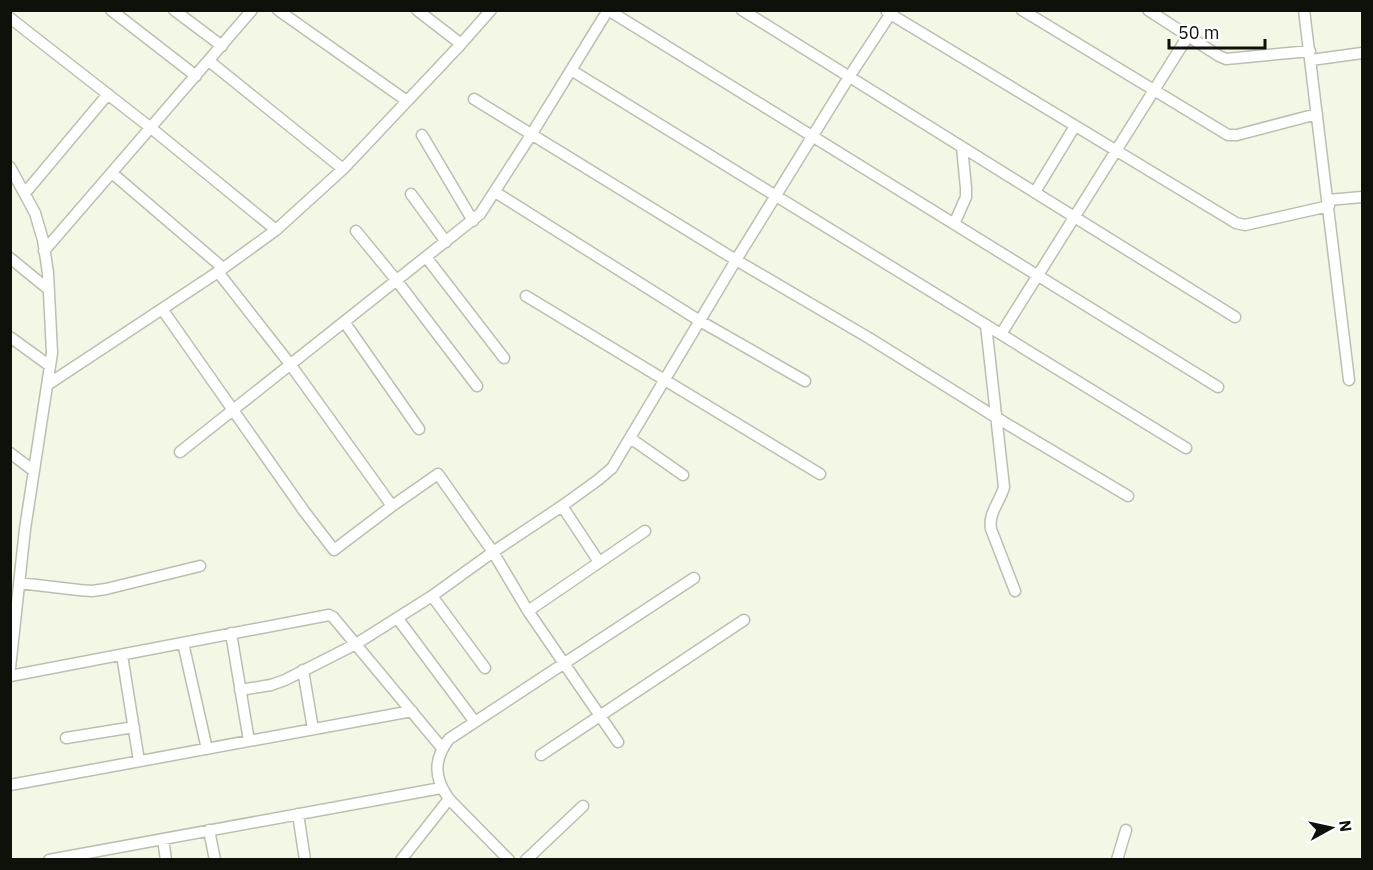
<svg xmlns="http://www.w3.org/2000/svg" width="1373" height="870" font-family="'IBM Plex Sans',sans-serif">
	<style>
		.lines { fill: none; stroke-linecap: round; stroke-linejoin: round }
		.street-casing { stroke: #bac0b0; stroke-width: 13 }
		.street { stroke: #fff; stroke-width: 10 }
	</style>
	<rect width="100%" height="100%" fill="#f2f7e6"/>
	<g class="lines">
		<g class="street-casing">
			<path id="street" d="M111,10l85,66
				M174,10l48,36
				M278,10l129,91
				M417,10l44,34
				M608,10l610,377
				M742,10l493,307
				M1022,10l206,125h9l80,-21
				M1148,10l71,46 7,3 84,-8
				M1304,10l45,370
				M887,12l349,211 9,2 84,-19
				M10,18l141,110 125,102
				M1311,60l51,-7
				M209,61l134,108
				M571,70l615,378
				M474,99l262,161 133,78 128,80 131,78
				M422,135l51,86
				M10,167l25,46 8,27 5,33 4,80 -27,176 -15,139
				M112,173l111,95
				M495,192l205,129 105,60
				M1035,192l40,-66
				M25,193l83,-99
				M411,194l35,48
				M1328,200l34,-3
				M954,224l12,-27v-9l-4,-41
				M356,231l41,50 80,105
				M44,251l208,-241
				M426,257l78,101
				M10,258l38,31
				M218,272l72,92 102,142 46,-32 55,78 35,59 90,131
				M526,296l294,178
				M162,309l142,202 30,39 58,-44
				M345,323l74,106
				M986,325l18,162c-4,15 -16,26 -13,42l24,62
				M1001,334l187,-298
				M10,337l40,29
				M47,385l171,-113 58,-42 67,-61 118,-125 30,-34
				M630,438l53,37
				M180,452l300,-238 51,-79 77,-125
				M10,453l24,18
				M562,506l37,56
				M19,583l60,7 13,1 14,-2 94,-23
				M432,596l53,72
				M528,611l117,-80
				M398,619l77,103
				M231,633l18,108
				M183,643l24,106
				M122,655l17,106
				M303,670l10,59
				M10,676l319,-61 4,2 109,131
				M240,690l31,-5 14,-5 71,-36 76,-48 61,-44 69,-46 36,-26 14,-12 124,-208 113,-183 44,-67
				M66,738l68,-11
				M541,755l203,-135
				M10,785l402,-74
				M298,814l7,46
				M209,830l6,30
				M163,839l3,21
				M49,860l392,-72
				M401,860l48,-61
				M509,860l-60,-61c-15,-21 -16,-39 0,-60l245,-161
				M526,860l57,-54
				M1117,860l9,-30"/>
		</g>
		<use href="#street" class="street"/>
	</g>
	<rect width="1373" height="870" fill="none" stroke="#0e100a" stroke-width="24"/>
	<g transform="translate(1331 828) rotate(82)" stroke="#ffffff" stroke-width="4.5" paint-order="stroke">
	<path d="M0-4.5L10 22L0 15L-10 22Z" fill="#0e100a"/>
	<text y="-9" font-size="16" font-weight="bold" text-anchor="middle" fill="#0e100a">N</text>
	</g>
	<path d="M1169 39v9h96v-9" fill="none" stroke="#0e100a" stroke-width="3"/>
	<text x="1178" y="39" font-size="18" fill="#0e100a" stroke="#ffffff" stroke-width="4.5" paint-order="stroke">50 m</text>
</svg>
